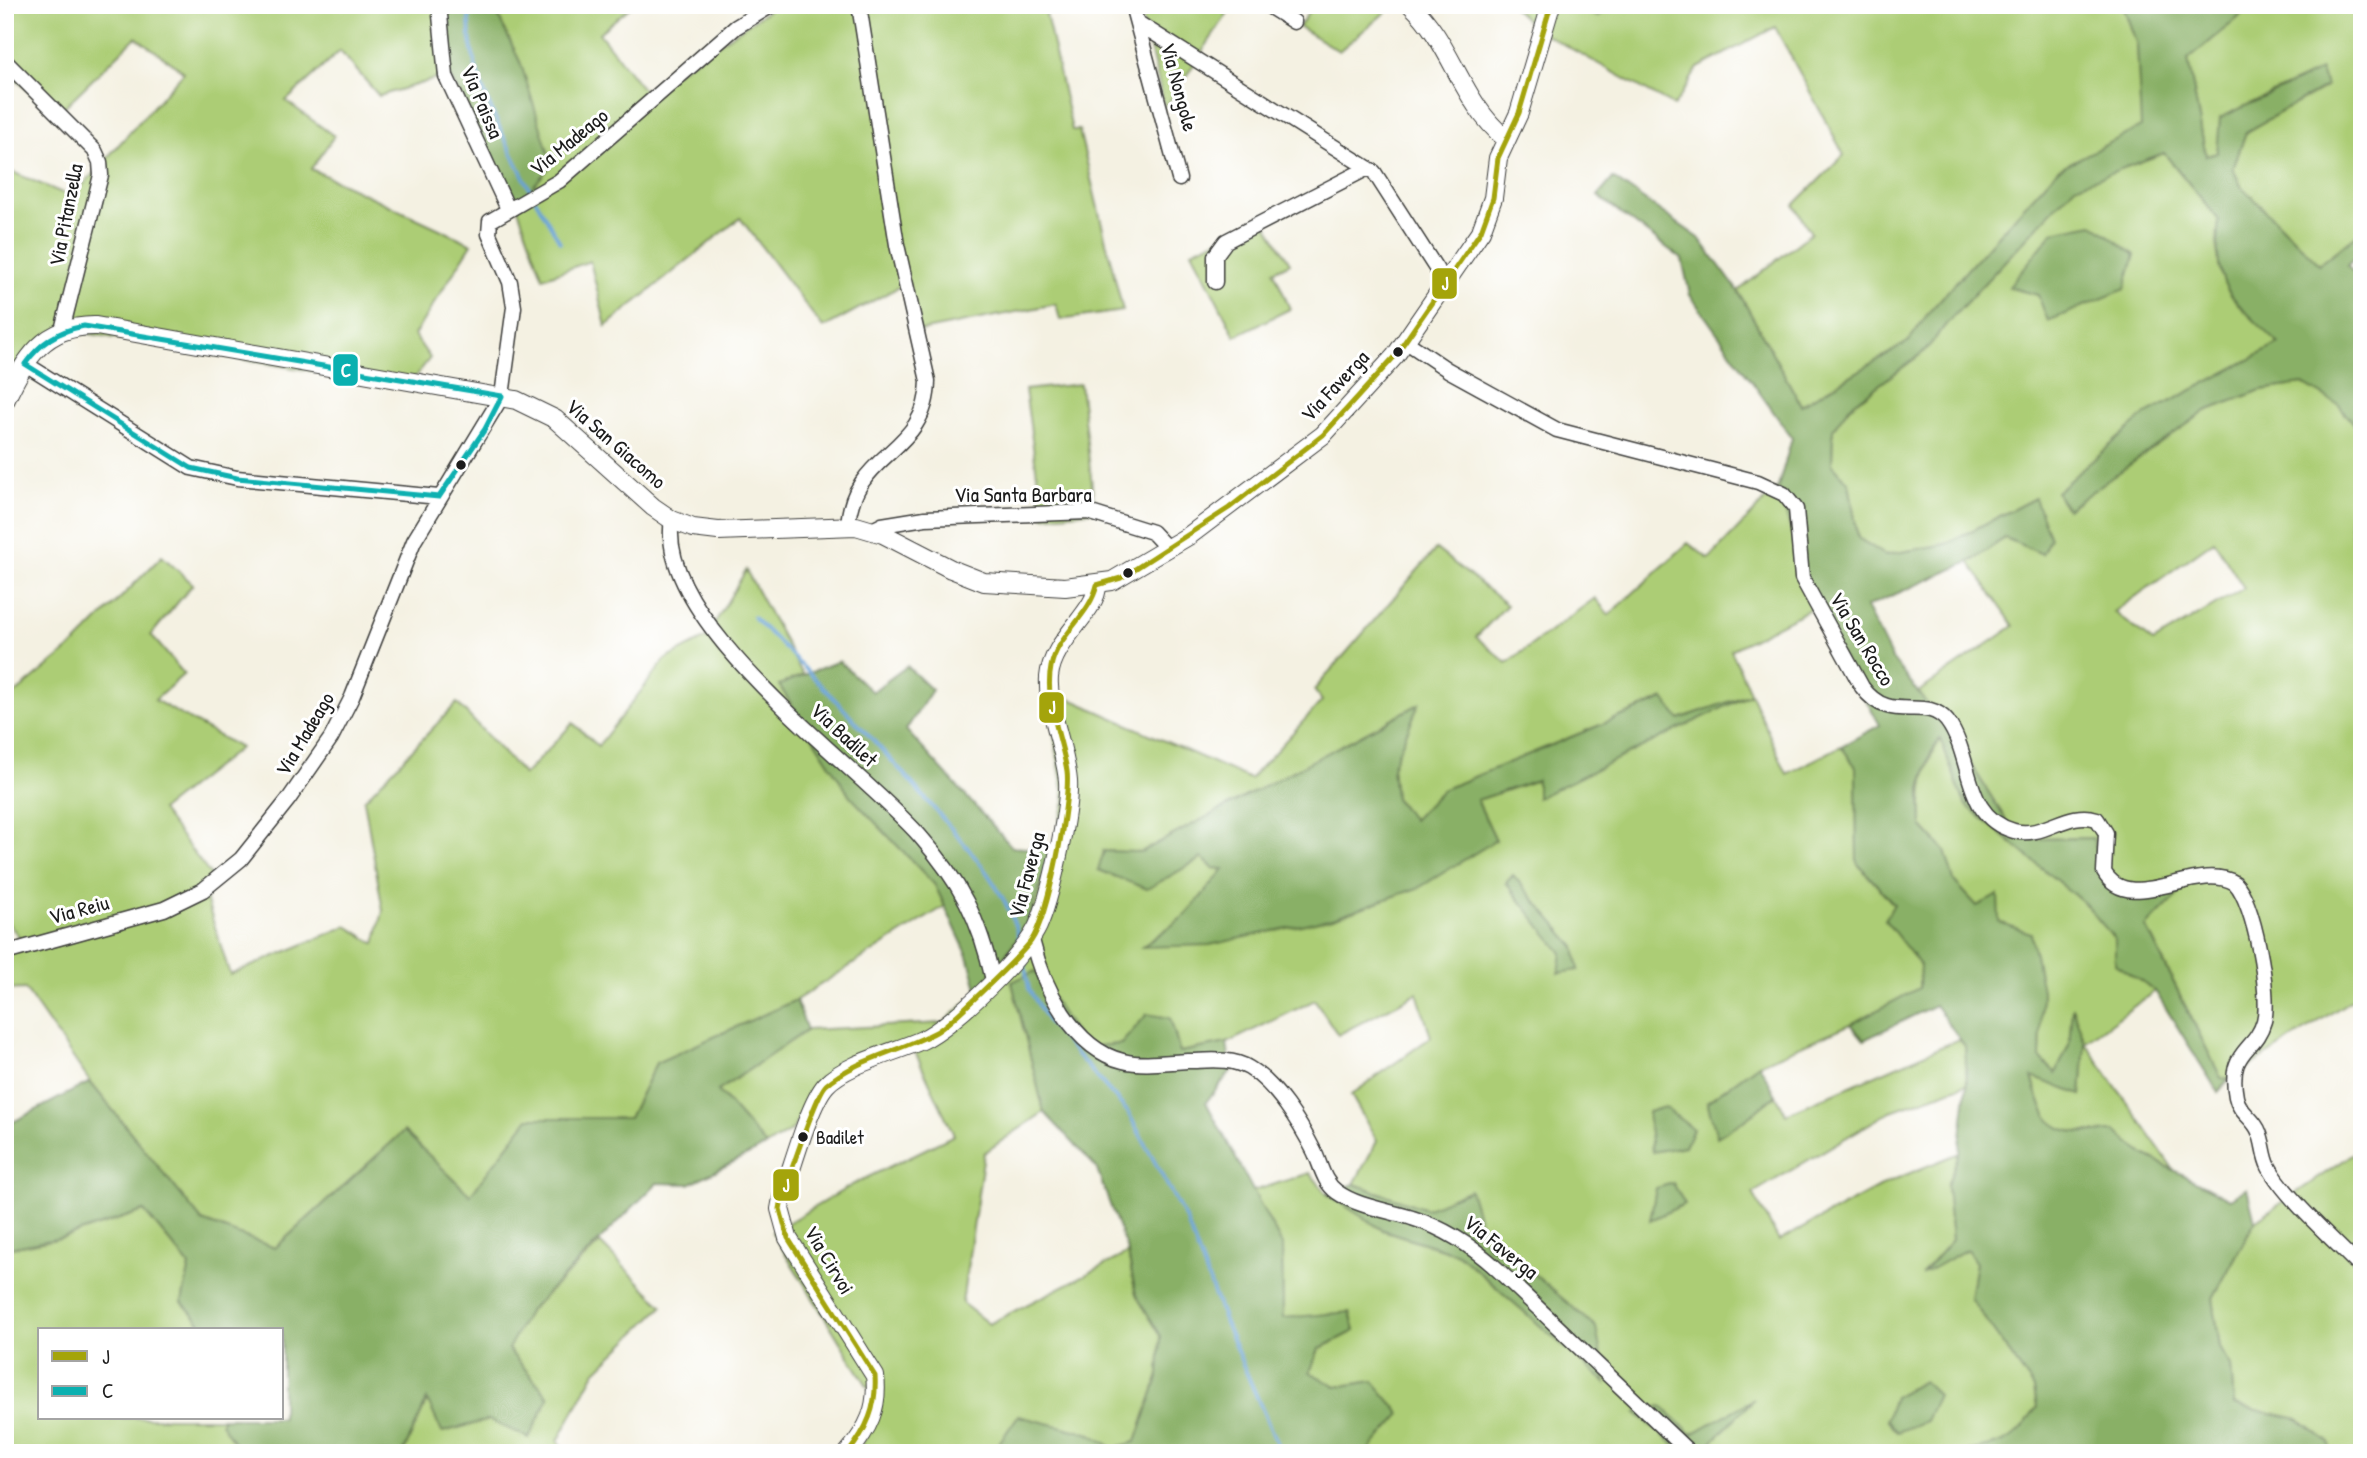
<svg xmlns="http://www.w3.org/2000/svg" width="2367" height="1458" font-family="'Patrick Hand',sans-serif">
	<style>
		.green { fill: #accd75; stroke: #647448; stroke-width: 2; fill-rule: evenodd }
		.forest { fill: #89b066; stroke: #526641; stroke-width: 2 }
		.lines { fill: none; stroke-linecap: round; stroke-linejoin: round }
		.stream { stroke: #67a2d7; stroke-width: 3.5 }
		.minor-casing { stroke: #3c3c3a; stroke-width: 17 }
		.tertiary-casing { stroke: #3c3c3a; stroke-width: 20 }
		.minor { stroke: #fff; stroke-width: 14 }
		.tertiary { stroke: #fff; stroke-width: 18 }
		.bus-1-casing { stroke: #fff; stroke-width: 10 }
		.bus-2-casing { stroke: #fff; stroke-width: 10 }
		.bus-1 { stroke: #a4a40b; stroke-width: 5 }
		.bus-2 { stroke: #0ab0b0; stroke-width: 5 }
		.bus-dot { fill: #1c1c1c; stroke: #fff; stroke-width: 2.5 }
		.labels { text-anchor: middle; stroke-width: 6; stroke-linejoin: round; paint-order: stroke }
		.bus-label { font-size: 19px; fill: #1c1c1c; stroke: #fff; text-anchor: start }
		.street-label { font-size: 21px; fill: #1c1c1c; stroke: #fff }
		.line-badge { stroke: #fff; stroke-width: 2.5 }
		.badge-label { font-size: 19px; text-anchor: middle; font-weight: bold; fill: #fff }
	</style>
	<rect width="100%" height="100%" fill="#fff"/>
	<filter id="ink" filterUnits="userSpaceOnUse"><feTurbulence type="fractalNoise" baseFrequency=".0143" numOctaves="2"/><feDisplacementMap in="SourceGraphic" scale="14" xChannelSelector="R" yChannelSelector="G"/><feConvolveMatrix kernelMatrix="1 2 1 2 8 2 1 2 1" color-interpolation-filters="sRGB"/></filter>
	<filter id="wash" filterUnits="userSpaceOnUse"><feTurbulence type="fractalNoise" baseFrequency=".00686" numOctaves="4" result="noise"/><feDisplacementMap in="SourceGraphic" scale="28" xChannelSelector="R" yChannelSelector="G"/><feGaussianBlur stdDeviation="1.57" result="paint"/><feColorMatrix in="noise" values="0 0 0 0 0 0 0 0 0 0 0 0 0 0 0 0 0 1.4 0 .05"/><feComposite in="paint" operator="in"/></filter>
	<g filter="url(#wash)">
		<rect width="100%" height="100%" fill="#f4f1e2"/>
		<path class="green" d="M10,5h435l4,70 -70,21 -39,-45 -54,50 48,35 -23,33 161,75 -58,91 16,23 -23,29 -328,-55 -43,19 -31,61v-243l67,28 112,-125 -48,-35 -81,79 -41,-39 -9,11v-78z
			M493,5h140l-34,28 47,60 130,-88h268l28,125h7l44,181 -63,9 -4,-16 -136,27 -12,-49 -85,46 -83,-110 -134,108 -16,-65 -47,17 -26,-72 4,-142z
			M1139,5h94l-68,103z
			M1313,5h81l-55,46 -40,-24z
			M1511,5h60l27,12 10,-12h515l14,40 5,82 -84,42 -129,143 -21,30 -107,63 -63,-114 73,-58 -17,-28 50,-50 -69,-128 -77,41 -24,38 -138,-77z
			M2286,5h76v226l-43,33 -78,-78 -8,-17 13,-37 80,-45 -5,-16 -104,82 -11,3 -18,-96 58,-49 39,-1z
			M2164,153l55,67c-8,71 14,78 61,124l-135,71 -78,93 139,-97 55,-21 42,-6 36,21 22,27 -11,91 12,75v400l-3,-3 -130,85 -8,-2 -75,-152 36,-35 -77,-9 -13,-44 -61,1 -25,-19 -51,-81 -38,-46 97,-67 -45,-64 36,-24 30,-40 -89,46 -61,11 -27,-17 -9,-55 -17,-19 1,-35 16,-22 76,-56 23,-29 127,-137zM2134,255l-10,34 -76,32 -10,-26 -28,-7zM2214,541l30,47 -91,54 -39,-30z
			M1263,218l27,45 -16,8 16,38 -55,27 -43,-85z
			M1080,384l15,127 -52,6 -18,-127z
			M1778,487l36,120 -83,43 56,124 54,-28 15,21 1,96 37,42 -9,15 35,45 -1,24 -68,35 -92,40 -52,38 38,18 31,-25 10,19 173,-75 6,7 2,38 -76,27 -138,82 26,48 109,-59 71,-29 -12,33 5,54 -29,33 44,-24 9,14 -6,35 64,90 3,19 -14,22 -15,13 -48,11h-209l-41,-9 41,-43 -59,33 -31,-28 -24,7 47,40h-310l-5,-3 4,-69 -37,6 -26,-15 9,-23 36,-18 -5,-18 -67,6 -1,-74 -29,-54 57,-18 17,21 56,36 75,24 147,128 -90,-125 -28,-11 -17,-55 -44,18 -72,-25 23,-43 -26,-46 80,-58 -14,-44 -79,42 -23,-35 -88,43 -47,9 -10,-34 -49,26 -37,3 -72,-64 32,129 -60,41 -22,150 27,21 139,-71 8,42 25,41 -2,39 -23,67 -23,6 -22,-14 -73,-17 -26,36h-135l24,-45 -109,-176 82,-48 100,-49 -44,-94 -90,37 -27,51 -27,17 -48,-55 89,-61 136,-7 35,-31 48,-64 27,-78 12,-49 -19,-113 204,91 72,-78 -8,-11 122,-141 71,56 -31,32 31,26 88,-65 14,17 79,-72 21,16zM1743,697l-205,100 -1,-17 -60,20 19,40 -353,106 43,-31 39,-46 -12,-1 -11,-10 -55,31 -43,-38 37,2 277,-148 -26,62 3,31 18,23 29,-31 221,-91 16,20zM1513,875l66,95 -73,-87z
			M162,556l31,28 -42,51 33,39 -29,26 85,48 -79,62 51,67 -10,9 28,89 117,-49 28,18 8,-33 -19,-111 93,-97 67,72 49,-52 25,23 68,-87 40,-21 40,-68 57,105 -24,10 71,111 85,89 10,21 -149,94 -140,63 -27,55 -100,1 -59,76 -66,-64 -129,117 -73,-27 -112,-139 -65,-93 -20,1v-44l18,-5 -18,-21v-218l71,-59z
			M1940,738l25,66 120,100 30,35v25l40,27 -70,51 89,128 -30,-15 -29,-24c-57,4 -67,3 -83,-55l49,19 4,-53 -12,-33 -4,36 -13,29 -16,-16 2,-67 -43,-69 -22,-16 -23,-25 -9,-30 -23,-25c-1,-33 1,-59 18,-88z
			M2362,1148v305h-31l-2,-10 -31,-24 -64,-14 -3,-39 -11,-18 -7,-50 42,-77z
			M144,1211l46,55 -8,36 25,28h-167v88h183l-2,5 20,30h-236v-204l56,-11z
			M600,1243l63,63 -68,66 -37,69 10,12h-165l25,-54 14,33 47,-12 40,18 20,-41 -42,-48 21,-37z"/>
		<path class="forest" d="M445,5h48l28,59 31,100 -35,42 -68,-131z
			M2123,5h163l-1,5 -39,1 -58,49 18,96 11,-3 3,-35 101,-48 5,16 -80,46 -13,37 8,17 78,78 43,-33v19l-15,16 15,14v318l-12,-75 11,-91 -22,-27 -36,-21 -42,6 -55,21 -139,98 -11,-17 89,-77 134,-71c-46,-46 -68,-53 -60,-124l-55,-67 -89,33 -127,136 -23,29 -76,56 -16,22 -1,35 17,19 9,55 27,17 61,-11 89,-46 15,40 -8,16 -37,-16 -36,24 -103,45 26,52 63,80 51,81 25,19 62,-1 12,44 77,8 -36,37 75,151 8,2 -11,12 -63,-101 -40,-27v-25l-30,-35 -120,-100 -25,-65 -10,16 -9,34 1,37 23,25 9,30 23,25 21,-11 1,27 32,11 11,58 -2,67 16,15 13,-28 3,-38 13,35 -4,53 -49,-18c16,57 27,58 83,54l29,24 86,44 17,-11 8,33 -42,77 7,50 11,18 3,39 64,14 31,24 2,10h-371c43,-10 52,-7 77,-46l-3,-19 -64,-90 6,-35 -9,-14 -46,26 31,-35 -5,-54 12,-33 8,-69 -2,-38 -30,-41 -71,35 -13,-16 68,-36 1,-23 -35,-45 9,-16 -37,-41 -1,-96 -15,-21 39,-21 -66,-118 -36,-120 14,-49 -102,-143 -8,-36 -84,-63 15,-18 86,60 39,53 63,114 107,-63 21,-30 129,-143 83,-42 -4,-82z
			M2093,224l42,31 -10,34 -77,32 -10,-26 -29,-8 44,-55z
			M839,661l33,31 35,-26 25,24 -26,40 106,117 41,3 -28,78 -47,64 -10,-36 -33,-71 -85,-89 -71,-111z
			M1751,694l-214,104v-18l-60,20 19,40 -76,47 -87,31 -123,27 -68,2 44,-32 38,-46 -11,-1 -11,-10 -55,31 -49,-19 6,-19 37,1 278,-148 -27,63 3,31 18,22 29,-30 222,-91 15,20z
			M1513,875l62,72 4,23 -20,3 3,-20 -56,-70z
			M1035,971l49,76 37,-3 26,-30 23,4 10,34 47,-9 4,28 -25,31 76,143 1,73 67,-6 5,19 -36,18 -9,23 26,15 37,-6 28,33 -31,35 4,4h-382l26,-37 73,18 22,14 23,-6 23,-67 2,-39 -25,-41 -8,-42 -32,-86 -52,-55 -32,-130z
			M796,1000l11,30 -89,61 48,55 -77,38 -32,-1 -129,129 -20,37 41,48 -20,41 -40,-18 -47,12 -15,-32 -24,53h-162l-20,-30 2,-5h59v-88h-75l-25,-28 8,-36 -46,-55 -83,27 -56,11v-123l85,-44 112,139 73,27 129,-117 66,64 59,-77h100l27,-55z
			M1759,1064l17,31 -31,25 -28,17 -10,-35z
			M1664,1107l29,22 -8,17 -33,6 -4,-40z
			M1673,1183l12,21 -35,16 6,-32z
			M1354,1184l72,25 44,-19 17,56 27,11 82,70 10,56 -148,-129 -75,-24 -56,-36z
			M1923,1381l15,14 -12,26 -29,11 -11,-12 8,-23z
			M1754,1399l-44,45 41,9h-67l-48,-40 25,-7 31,28z"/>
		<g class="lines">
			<path class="stream" d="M470,5c-8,64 35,131 61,187
				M535,199l25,43
				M753,617c60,58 117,118 172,181 37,44 82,87 95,145
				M1023,957l6,32 19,33 80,90 58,108 39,103 56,130"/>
		</g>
	</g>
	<g filter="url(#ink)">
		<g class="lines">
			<g class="minor-casing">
				<path id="minor" d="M439,5l7,71 62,133
					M1132,5l47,174
					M1267,5l27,17
					M1138,23l236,149 72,112
					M5,61l90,90 5,11 1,13 -39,155
					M1215,282v-26l11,-15 142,-73
					M1405,341l43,29 109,60 201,52 26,12 12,15 6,69 60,109c29,40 63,6 85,34 27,36 15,96 67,110 30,8 53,-22 83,-12l9,14 -2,39c25,45 93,-12 131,11 19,19 36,112 29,138 -9,32 -37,28 -28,76 3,16 18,21 23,35 5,11 4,23 10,35 15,29 68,76 93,102
					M24,363l167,105 46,10 202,19
					M672,520c-18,102 185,245 247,315 41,46 61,85 74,145
					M848,526c4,-75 79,-71 80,-145l-31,-136 -38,-240
					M872,530l10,-5 43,-7 163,-6 64,20 15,16
					M1032,940c11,46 41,109 91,121 20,5 44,1 64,0 20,0 43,-4 62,7 27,16 51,55 65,83 7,14 9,31 23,41 21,15 51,18 75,26 33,10 60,28 85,51l193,184
					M5,953l159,-44 39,-19 38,-31 47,-59 43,-62 21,-41 62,-156 88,-145 12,-89 -4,-25 -21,-48 1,-13 69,-40 177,-154 36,-22"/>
			</g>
			<g class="tertiary-casing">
				<path id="tertiary" d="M1411,5c41,38 50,97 94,133
					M5,401c20,-42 39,-76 91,-75l420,74 39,19 98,88 19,13 21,8 25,3 138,-5 27,8 68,35 33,13 81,5 47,-6 78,-46 133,-100 72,-79 86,-125 12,-33 5,-40 21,-45 32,-108
					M848,1453c20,-24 31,-45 27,-77l-87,-138 -8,-29 3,-16c10,-27 26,-89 43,-108 19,-21 70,-33 96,-45 31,-14 107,-87 118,-119 11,-28 30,-111 28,-140 -3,-34 -21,-70 -19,-104 3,-37 49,-66 48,-92"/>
			</g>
			<use href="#minor" class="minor"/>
			<use href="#tertiary" class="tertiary"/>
			<g class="bus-1-casing">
				<path id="bus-1" d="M848,1453c19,-24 29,-46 27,-77l-87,-138 -8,-29 3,-16c8,-19 32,-97 43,-108 30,-26 75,-34 110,-53 13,-7 86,-78 95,-91 17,-24 40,-141 36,-170 -5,-33 -23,-70 -16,-104 6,-32 39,-51 46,-82l24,-7 108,-70 94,-73 72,-79 86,-125 12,-33 5,-40 21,-45 32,-108"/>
			</g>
			<g class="bus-2-casing">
				<path id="bus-2" d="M84,326l418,70 -17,33 -46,68 -202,-19 -46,-10 -166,-104c16,-22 33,-33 59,-38z"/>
			</g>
			<use href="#bus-1" class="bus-1"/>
			<use href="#bus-2" class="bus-2"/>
		</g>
	</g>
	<g class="bus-dot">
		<circle cx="1398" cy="352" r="6"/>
		<circle cx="461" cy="465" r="6"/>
		<circle cx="1128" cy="573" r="6"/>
		<circle cx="803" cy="1137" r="6"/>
	</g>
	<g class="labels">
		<g class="bus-label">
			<text x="816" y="1144">Badilet</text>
		</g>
		<g class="street-label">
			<text transform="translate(1179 87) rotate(75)" y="7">Via Nongole</text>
			<text transform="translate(482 102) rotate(67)" y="7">Via Paissa</text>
			<text transform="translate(569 142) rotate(-39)" y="7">Via Madeago</text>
			<text transform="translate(66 215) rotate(-79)" y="7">Via Pitanzella</text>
			<text transform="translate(1335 386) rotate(-47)" y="7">Via Faverga</text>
			<text transform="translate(616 444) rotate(41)" y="7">Via San Giacomo</text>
			<text x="1023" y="502">Via Santa Barbara</text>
			<text transform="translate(1862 639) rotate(59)" y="7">Via San Rocco</text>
			<text transform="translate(305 734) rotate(-59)" y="7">Via Madeago</text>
			<text transform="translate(844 735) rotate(43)" y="7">Via Badilet</text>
			<text transform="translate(1027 875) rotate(-75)" y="7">Via Faverga</text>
			<text transform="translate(79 910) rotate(-15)" y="7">Via Reiu</text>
			<text transform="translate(1501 1247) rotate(39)" y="7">Via Faverga</text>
			<text transform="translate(829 1260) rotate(59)" y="7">Via Cirvoi</text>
		</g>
	</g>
	<g class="line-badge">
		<rect x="1431" y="267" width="27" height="33" rx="7" fill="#a4a40b"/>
		<rect x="332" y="353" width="27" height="34" rx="7" fill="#0ab0b0"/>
		<rect x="1038" y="691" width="27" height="33" rx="7" fill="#a4a40b"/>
		<rect x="772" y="1168" width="28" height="34" rx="7" fill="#a4a40b"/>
	</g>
	<g class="badge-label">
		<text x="1445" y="290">J</text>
		<text x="346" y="377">C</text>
		<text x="1052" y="714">J</text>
		<text x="786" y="1192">J</text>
	</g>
	<rect width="2367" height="1458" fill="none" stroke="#fff" stroke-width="28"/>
	<rect x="38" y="1328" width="245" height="91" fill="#ffffff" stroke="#a4a4a4" stroke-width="2"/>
	<rect x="52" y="1351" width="35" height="10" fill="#a4a40b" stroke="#a4a4a4" stroke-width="2"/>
	<text x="102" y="1364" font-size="21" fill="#1c1c1c">J</text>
	<rect x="52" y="1386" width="35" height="10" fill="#0ab0b0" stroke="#a4a4a4" stroke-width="2"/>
	<text x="102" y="1398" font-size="21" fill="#1c1c1c">C</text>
</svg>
